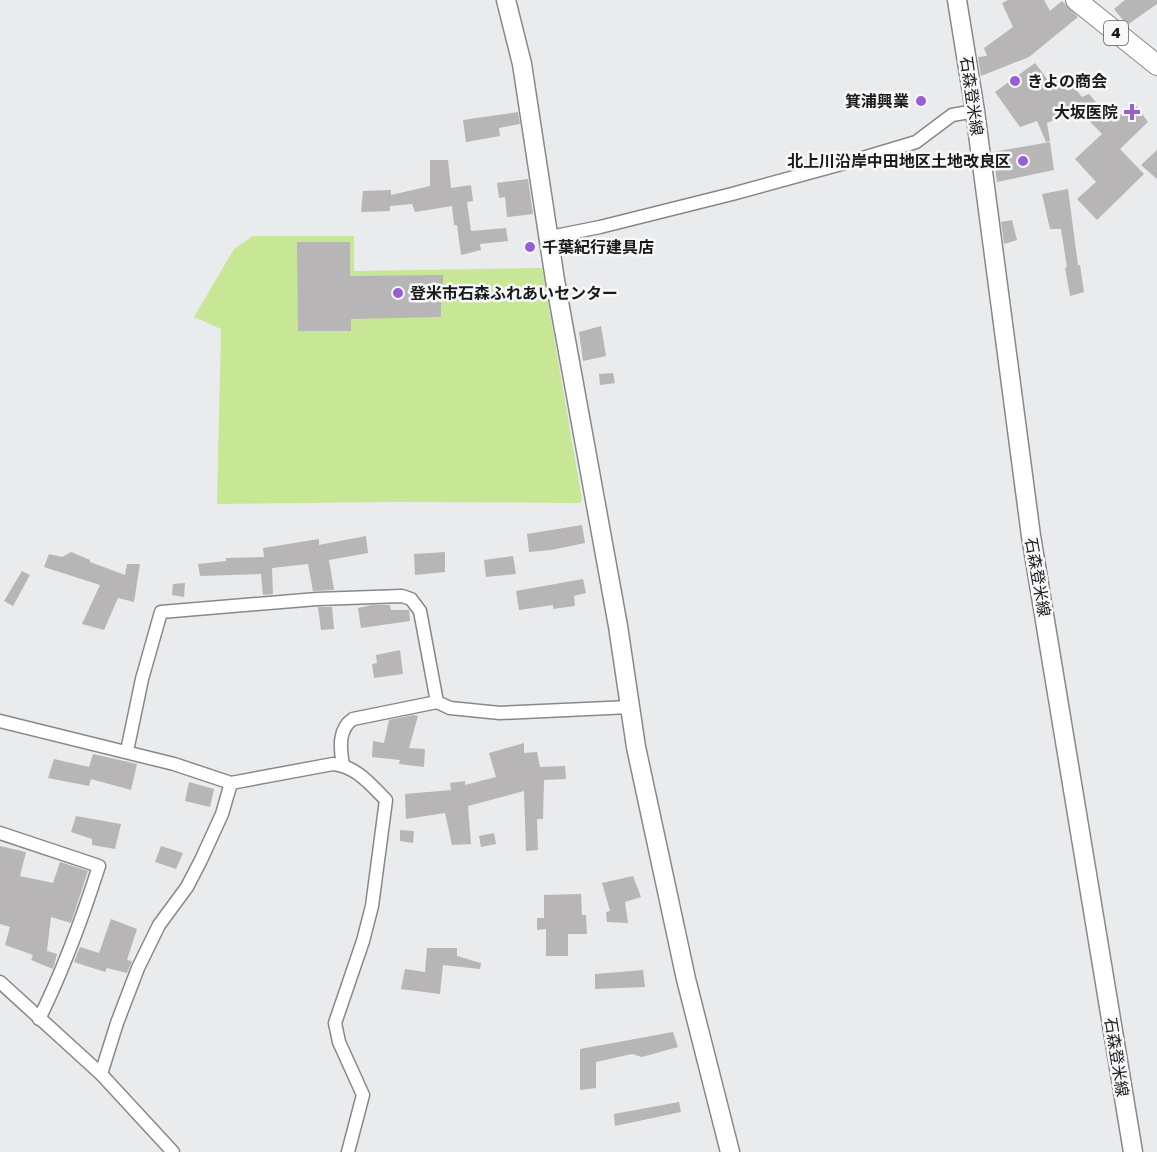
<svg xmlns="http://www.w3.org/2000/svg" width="1157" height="1152" font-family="'Golos Text','Noto Sans JP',sans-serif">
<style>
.green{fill:#c7e797}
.building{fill:#b7b5b6}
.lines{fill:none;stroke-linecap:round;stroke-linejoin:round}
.street-casing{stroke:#87888a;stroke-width:15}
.secondary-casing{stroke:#87888a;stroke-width:21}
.primary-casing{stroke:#87888a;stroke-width:22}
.street{stroke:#fff;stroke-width:12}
.secondary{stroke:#fff;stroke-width:18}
.primary{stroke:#fff;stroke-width:20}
.poi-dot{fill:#995dd4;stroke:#f6f8fa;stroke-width:2}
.labels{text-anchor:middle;stroke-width:5;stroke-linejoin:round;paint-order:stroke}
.shield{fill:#f6f8fa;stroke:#5c5d5e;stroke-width:1.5}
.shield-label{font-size:15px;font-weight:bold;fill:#1a1a1b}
.poi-label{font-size:16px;font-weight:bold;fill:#1a1a1b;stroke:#f6f8fa;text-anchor:start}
.street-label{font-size:16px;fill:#1a1a1b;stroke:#f6f8fa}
</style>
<rect width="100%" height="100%" fill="#e9ebed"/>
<!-- green -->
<path class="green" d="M253,236H354V271L542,268L582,499L580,503L395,502L217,504L221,329L194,317L234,249Z"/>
<!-- building -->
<g class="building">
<path d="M1008,0H1044L1050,11L1062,1L1078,17L1029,57L981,76L978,57L987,56L984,48L1013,27L1002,3Z"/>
<path d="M1125,0H1157V4L1127,25L1114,9Z"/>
<path d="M1035,63L1050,83L1065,76L1082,97L1089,94L1113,122L1134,103L1148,122L1120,149L1144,174L1097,220L1077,199L1096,182L1075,159L1102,134L1078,109L1047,123L1050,141L1046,142L1037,121L1020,127L995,92Z"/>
<path d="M518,112L520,124L499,128L500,136L466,142L463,120Z"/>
<path d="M1050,142L1054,170L997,182L993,152Z"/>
<path d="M1157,150V179L1141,165Z"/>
<path d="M430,160H448L451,188L471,185L473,201L467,202L471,231L506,228L508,241L480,244L481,250L461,255L457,225H454L452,206L415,212L412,204L390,206V211L361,212L363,191L391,190V195L430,186Z"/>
<path d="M528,179L533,214L507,217L505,197L499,198L497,183Z"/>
<path d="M1068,189L1078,265H1080L1084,292L1070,296L1065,268L1067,267L1061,229H1050L1042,194Z"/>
<path d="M1012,220L1017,240L1004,244L1001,222Z"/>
<path d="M297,242H350V276L443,275V288L456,287V300L441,301V317L351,319V331H298Z"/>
<path d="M601,326L606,356L583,361L579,332Z"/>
<path d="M613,373L615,383L600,385L599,374Z"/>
<path d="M582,525L585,543L551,550L529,552L527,534Z"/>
<path d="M366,536L368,553L329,560L334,590L313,591L308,564L272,568L273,594L263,595L261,574L200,576L198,564L226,561V558L264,557L263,548L319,539V545Z"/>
<path d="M71,552L90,560V562L125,575L127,564H140L134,602L118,598L104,630L82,624L100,585L44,567L49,554L62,557Z"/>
<path d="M445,552V572L415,575L414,554Z"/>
<path d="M513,556L516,574L486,577L484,560Z"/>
<path d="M22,571L30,575L13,606L4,601Z"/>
<path d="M583,579L586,593L574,596L575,606L553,609V605L519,610L516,591Z"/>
<path d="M185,583L184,597L172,595L173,584Z"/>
<path d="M372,605H390L391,610H409L410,621L361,628L358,608Z"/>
<path d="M318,607H332L334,629L321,630Z"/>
<path d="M400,650L403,674L374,678L372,664L377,663L376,655Z"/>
<path d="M413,715L418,716L409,748L425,749L424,767L399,764L400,760L372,757L373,741L384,743L389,720Z"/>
<path d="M524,743V753L537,752L540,767L565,766L566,779L544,780L543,819H537L538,850L526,851L524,791L468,806L471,844L452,845L445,813L406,819L405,794L451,790L450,783L465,781V785L496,777L489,753Z"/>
<path d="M93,754L137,764L131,790L91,779L89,786L48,778L54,759L89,767Z"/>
<path d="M189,782L214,789L210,807L185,801Z"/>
<path d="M76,816L121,824L115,849L92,845V839L71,832Z"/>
<path d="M400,830L414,831L413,843L400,841Z"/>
<path d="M494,833L496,844L481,847L479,836Z"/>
<path d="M0,846L26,852L20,876L53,883L60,862L88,871L71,923L51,917L47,951L57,954L53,969L31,960L33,955L5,945L10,927L0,924Z"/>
<path d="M161,846L183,853L176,869L155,862Z"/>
<path d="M633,876L641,897L625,902L628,923L607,922L606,912L610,911L602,883Z"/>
<path d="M581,894L582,915H586L587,934H568V956H546V929L537,930V918H544V895Z"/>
<path d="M111,919L137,929L127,960L132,961L127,973L107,968L105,972L74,962L80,947L99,953Z"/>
<path d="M427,948H457V956L481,963L480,969L443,965L440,994L401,989L405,969L425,972Z"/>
<path d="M643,970L645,987L595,989V974Z"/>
<path d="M673,1032L678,1047L642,1057L632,1054L596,1062V1088L580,1090V1049Z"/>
<path d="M679,1102L681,1112L615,1126L614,1114Z"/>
</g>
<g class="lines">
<defs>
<g id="street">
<path d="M550,237L600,227L732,194L856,160L916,142L952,115L975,111"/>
<path d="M0,721L174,764L231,783L333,764C356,766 371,785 386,800L372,906L363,941L335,1023L339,1042L363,1095L348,1152"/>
<path d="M127,751L142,679L161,612L317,599L402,596L411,599L420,611L437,702"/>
<path d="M343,765C340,748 338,729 353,719L437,702L450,708L500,713L630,707"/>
<path d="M0,833L99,866C82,919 64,969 39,1019"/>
<path d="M0,982L101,1074L173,1152"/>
<path d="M101,1074L117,1023L138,968L159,925L187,887L201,860L222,814L231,783"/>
</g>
<g id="secondary">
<path d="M506,0L522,64L555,280L618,626L636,747L686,979L730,1152"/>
<path d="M957,0L975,111L1031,536L1133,1152"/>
</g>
<path id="primary" d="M1076,0L1157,65"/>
</defs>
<!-- street casing -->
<use href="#street" class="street-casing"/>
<!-- secondary casing -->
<use href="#secondary" class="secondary-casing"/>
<!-- primary casing -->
<use href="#primary" class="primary-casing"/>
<!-- street -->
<use href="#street" class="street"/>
<!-- secondary -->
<use href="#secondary" class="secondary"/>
<!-- primary -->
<use href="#primary" class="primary"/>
</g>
<!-- markers -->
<g class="poi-dot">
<circle cx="1015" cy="81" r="6"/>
<circle cx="921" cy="101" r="6"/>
<path d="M1129 103h6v6h6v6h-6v6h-6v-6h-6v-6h6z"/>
<circle cx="1023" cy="161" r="6"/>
<circle cx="530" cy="247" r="6"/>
<circle cx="398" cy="293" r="6"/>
</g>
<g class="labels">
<!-- shield labels -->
<rect class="shield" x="1104" y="21" width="24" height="24" rx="4.5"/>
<g class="shield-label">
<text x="1116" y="38">4</text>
</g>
<!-- poi labels -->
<g class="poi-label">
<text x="1027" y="87">きよの商会</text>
<text x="909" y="107" text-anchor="end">箕浦興業</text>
<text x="1118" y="118" text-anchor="end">大坂医院</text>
<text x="1011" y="167" text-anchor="end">北上川沿岸中田地区土地改良区</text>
<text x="542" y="253">千葉紀行建具店</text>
<text x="410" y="299">登米市石森ふれあいセンター</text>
</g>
<!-- street labels -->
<g class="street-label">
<text transform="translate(972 96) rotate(82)" y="6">石森登米線</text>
<text transform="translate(1038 577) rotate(80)" y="6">石森登米線</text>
<text transform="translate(1117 1057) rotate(81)" y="6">石森登米線</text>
</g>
</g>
</svg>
